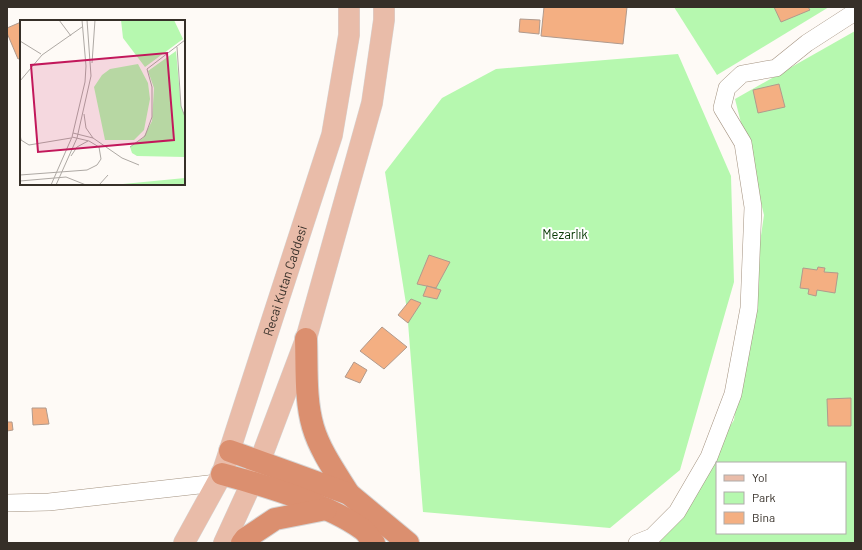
<svg xmlns="http://www.w3.org/2000/svg" width="862" height="550" font-family="Barlow,sans-serif">
<style>
.green{fill:#b6f8af;fill-rule:evenodd}
.building{fill:#f4af82;stroke:#b09a8d}
.lines{fill:none;stroke-linecap:round;stroke-linejoin:round}
.minor-casing{stroke:#a49381;stroke-width:18}
.major-casing{stroke:#d7d5d4;stroke-width:22}
.highway-casing{stroke:#d7d5d4;stroke-width:24}
.minor{stroke:#fff;stroke-width:17}
.major{stroke:#e9bca9;stroke-width:21}
.highway{stroke:#db8f6f;stroke-width:22}
.labels{text-anchor:middle;stroke-width:4;stroke-linejoin:round;paint-order:stroke}
.park-label{font-size:13px;fill:#073804;stroke:#fff}
.street-label{font-size:13px;fill:#362f28;stroke:#fff}
.inset-road{fill:none;stroke:#aea9a4;stroke-width:1}
.view{fill:#c2185b;fill-opacity:0.15;stroke:#c2185b;stroke-width:2}
.inset-edge{fill:none;stroke:#362f28;stroke-width:2}
</style>
<rect width="100%" height="100%" fill="#fefaf6"/>
<!-- green -->
<g class="green">
<path d="M674,7H829L717,75Z"/>
<path d="M855,31V543H629L666,524L734,420L764,215L735,99ZM717,463H845V533H717Z"/>
<path d="M678,54L731,176L734,282L680,470L610,528L423,512L407,310L385,172L442,98L496,69Z"/>
</g>
<!-- building -->
<g class="building">
<path d="M544,7H627L623,44L541,36Z"/>
<path d="M774,7H808L810,10L781,22Z"/>
<path d="M520,19L540,20L539,34L519,32Z"/>
<path d="M21,22V58L18,59L7,33V28Z"/>
<path d="M779,84L785,107L758,113L753,90Z"/>
<path d="M429,255L450,262L436,288L417,284Z"/>
<path d="M818,267L825,268L824,272L838,273L835,293L817,290L816,296L808,294L809,289L800,288L803,268L817,270Z"/>
<path d="M427,286L441,290L437,299L423,296Z"/>
<path d="M411,299L421,303L408,323L398,315Z"/>
<path d="M382,327L407,347L384,369L360,351Z"/>
<path d="M354,362L367,370L360,383L345,377Z"/>
<path d="M851,398V426H828L827,399Z"/>
<path d="M32,408H46L49,424L33,425Z"/>
<path d="M7,422H12L13,430L7,431Z"/>
</g>
<g class="lines">
<defs>
<g id="minor">
<path d="M7,503L49,502L217,483"/>
<path d="M637,543L652,537L677,512L709,457L733,394L749,308L753,207L743,143L722,108L727,88L742,74L776,68L807,43L855,12"/>
</g>
<g id="major">
<path id="s1" d="M184,543L222,474L332,135L349,35V7"/>
<path d="M224,543L252,482L306,339L372,103L384,20V7"/>
</g>
<g id="highway">
<path d="M306,339C307,367 305,400 313,427C320,451 336,473 349,494"/>
<path d="M230,451L349,494L408,543"/>
<path d="M222,474C263,485 328,504 362,529C367,532 370,539 374,543"/>
<path d="M242,543L245,539L275,519L326,509"/>
</g>
</defs>
<!-- minor casing -->
<use href="#minor" class="minor-casing"/>
<!-- major casing -->
<use href="#major" class="major-casing"/>
<!-- highway casing -->
<use href="#highway" class="highway-casing"/>
<!-- minor -->
<use href="#minor" class="minor"/>
<!-- major -->
<use href="#major" class="major"/>
<!-- highway -->
<use href="#highway" class="highway"/>
</g>
<g class="labels">
<!-- park labels -->
<g class="park-label">
<text x="565" y="239">Mezarlık</text>
</g>
<!-- street labels -->
<g class="street-label">
<text dy="5" stroke="none"><textPath href="#s1" startOffset="282">Recai Kutan Caddesi</textPath></text>
</g>
</g>
<!-- overview -->
<g transform="translate(20 20)">
<rect width="165" height="165" fill="#fefaf6"/>
<path d="M101,0H154L163,19L125,47L103,18ZM156,31L161,86L165,97V137L117,136L112,133L110,127L123,118L132,101L134,68L128,51ZM118,44L128,63L130,79L124,110L114,120H85L74,67L82,55L90,49ZM165,158V165H103V164Z" fill="#b6f8af"/>
<path class="inset-road" d="M39,0L51,16M0,21L21,34M157,27L161,86L165,97M72,43L75,0M0,61L22,35L62,7M64,94L66,108L73,118M53,113L73,118L102,138L119,145M0,114L1,120L9,125L51,118M110,127L125,116L132,97V67L127,49L165,20M51,136L57,127L68,121M0,155L67,150L77,145L81,139L79,127L69,121L52,117M0,161L46,157L66,165M31,165L52,117L65,62L66,46L62,0M36,165L57,118L71,56L67,0M79,165L88,155"/>
<path class="view" d="M147,33L154,120L18,132L11,45Z"/>
<rect width="165" height="165" class="inset-edge"/>
</g>
<!-- border -->
<rect width="862" height="550" fill="none" stroke="#362f28" stroke-width="16"/>
<!-- legend -->
<rect x="716" y="462" width="130" height="72" fill="#ffffff" stroke="#afaca9"/>
<rect x="724" y="475" width="20" height="6" fill="#e9bca9" stroke="#afaca9"/>
<text x="752" y="482" font-size="12" fill="#362f28">Yol</text>
<rect x="724" y="492" width="20" height="12" fill="#b6f8af" stroke="#afaca9"/>
<text x="752" y="502" font-size="12" fill="#362f28">Park</text>
<rect x="724" y="512" width="20" height="12" fill="#f4af82" stroke="#afaca9"/>
<text x="752" y="522" font-size="12" fill="#362f28">Bina</text>
</svg>
